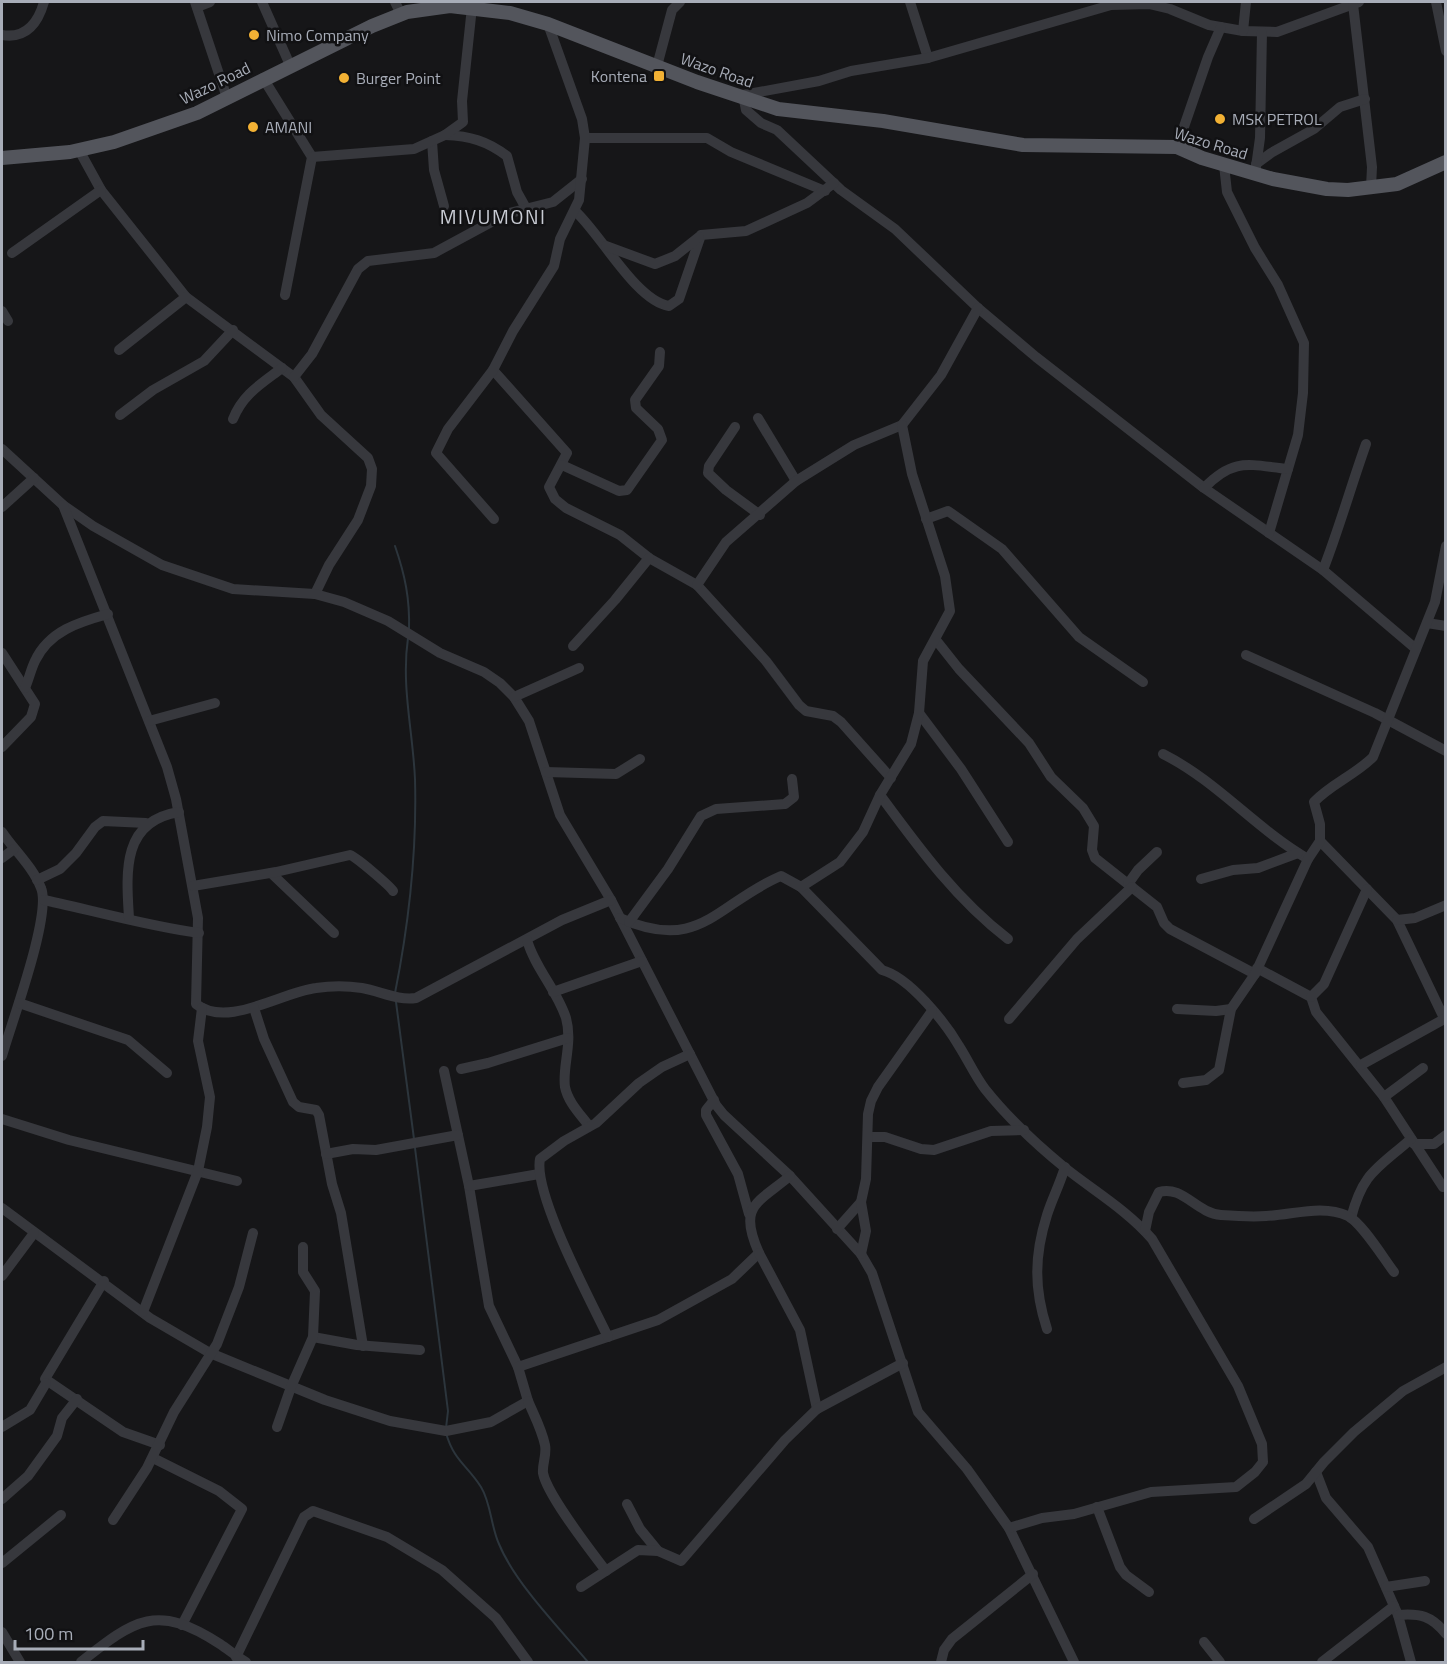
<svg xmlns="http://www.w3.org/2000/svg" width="1447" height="1664" font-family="'Titillium Web',sans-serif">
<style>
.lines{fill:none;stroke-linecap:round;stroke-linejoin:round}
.stream{stroke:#2c353c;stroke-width:2}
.minor{stroke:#37383d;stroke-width:10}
.major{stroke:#53555c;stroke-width:14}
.poi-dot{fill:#f2b134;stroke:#111113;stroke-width:2}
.labels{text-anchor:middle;stroke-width:5;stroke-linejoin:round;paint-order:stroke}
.poi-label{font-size:16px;fill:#a8adb8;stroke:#111113;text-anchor:start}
.street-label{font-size:16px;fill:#a8adb8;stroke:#111113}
.quarter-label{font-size:20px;letter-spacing:1.5px;fill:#c9ccd4;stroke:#111113}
</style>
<rect width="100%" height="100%" fill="#161618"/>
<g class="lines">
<!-- stream -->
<g class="stream">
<path d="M395,546C405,575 410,599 409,630"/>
<path d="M395,993C409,923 417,852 415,779C413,732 401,686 408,638"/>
<path d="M396,1002L414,1139"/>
<path d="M415,1148L448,1411L446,1428"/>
<path d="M446,1433C454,1461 467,1465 481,1487C491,1503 491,1527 499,1544C515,1583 560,1629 588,1662"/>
</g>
<!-- minor -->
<g class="minor">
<path d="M195,2L227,98"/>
<path d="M262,2L290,65"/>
<path d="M395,2L401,14"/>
<path d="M910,2L928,58"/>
<path d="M1359,2L1277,32L1243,31L1209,25L1170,9L1149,4L1111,5L928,58L851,71L819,81L743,95L746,110L761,123L777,130L841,190L895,229L978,308L1036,357L1204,488L1323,570L1416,649"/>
<path d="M1436,2L1446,51"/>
<path d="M1353,4L1372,167L1371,187"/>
<path d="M197,7L210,2"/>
<path d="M1243,31L1246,2"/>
<path d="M2,35C26,39 38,23 44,2"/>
<path d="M657,66L672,10L680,2"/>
<path d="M263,78L312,157L285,295"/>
<path d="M445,135C470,136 487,141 507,156L517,192L527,210"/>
<path d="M585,138H707L731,152L825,191"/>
<path d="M432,141L434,170L444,206"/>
<path d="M1177,147L1208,57L1221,27"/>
<path d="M79,150L101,190L186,297L294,377L321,415L368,458L372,469L371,486L358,520L329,565L315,594"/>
<path d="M312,157L414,149L445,135L463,122L462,101L472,7"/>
<path d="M1256,164L1271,153L1314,129L1340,107L1365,99"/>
<path d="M1224,165L1227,192L1255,248L1278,285L1304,343L1303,393L1298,435L1269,533"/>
<path d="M1255,174L1260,138L1262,32"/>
<path d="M575,211C600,233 636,301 669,306L679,299L701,235L746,231L807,203L834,183"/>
<path d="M606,246L655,264L675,256L699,237"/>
<path d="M12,253L101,190"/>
<path d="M2,311L8,321"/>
<path d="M119,350L186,297"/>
<path d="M493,370L567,453L549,487L555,499L566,508L620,535L649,558L697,585L766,661L799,705L806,711L833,716L841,722L891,778"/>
<path d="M294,377L312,354L358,269L368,261L434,253L506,214L553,202L582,179"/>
<path d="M120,415L153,390L204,361L233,330"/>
<path d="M758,418L796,481"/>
<path d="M233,419C243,394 261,384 282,368"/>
<path d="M735,427L709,466L708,473L726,490L760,515"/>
<path d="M2,449L63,505L93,526L162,565L233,589L315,594L344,602L388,621L440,653L484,672L500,683L514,697L529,721L560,815L611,900L716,1105L724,1115L790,1176L861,1254L872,1273L918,1412L967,1469L1009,1528L1074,1662"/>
<path d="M562,465L619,491L627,490L662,440L658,429L636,408L635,400L659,366L660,352"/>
<path d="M1204,488C1234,457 1249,465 1288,469"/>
<path d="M63,505L167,767L176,799L198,918L196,1004C227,1029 282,992 316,988C330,986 348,986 362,988C380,991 398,1001 416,998L562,920L611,900"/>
<path d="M2,507L34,478"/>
<path d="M494,519L436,453L448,429L493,370L513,331L554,266L560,239L579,200L585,138L582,119L548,24"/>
<path d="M926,519L948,511L1002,549L1079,637L1143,682"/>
<path d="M1323,570C1339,529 1351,486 1366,444"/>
<path d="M697,585L726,542L796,481L854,445L902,425L941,375L978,308"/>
<path d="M1427,623L1446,626"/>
<path d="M936,640L959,669L1029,743L1051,777L1083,808L1094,826L1092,850L1095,858L1157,907L1164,923L1170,929L1255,974"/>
<path d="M573,646L615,600L649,558"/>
<path d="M2,653L35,704L31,717L2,747"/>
<path d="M1246,655L1375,713L1446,751"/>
<path d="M25,688C29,679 31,669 35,661C49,631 79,622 108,614"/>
<path d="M514,697L579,668"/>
<path d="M919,713L961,769L1008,842"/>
<path d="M149,721L215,703"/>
<path d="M1163,754C1217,781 1256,829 1308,859"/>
<path d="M546,772L616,774L640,759"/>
<path d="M880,795C919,848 956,899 1008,939"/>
<path d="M2,832C14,850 33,867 41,888C52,914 11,1024 2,1056"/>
<path d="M1320,841L1397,920L1444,1018"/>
<path d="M2,858L14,849"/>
<path d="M271,873L334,933"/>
<path d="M1201,879L1233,870L1258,868L1298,853"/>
<path d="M37,880L60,869L76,853L95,827L103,821L146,823"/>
<path d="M1128,884L1138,870L1157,852"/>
<path d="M193,886L276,872L350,855C354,855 391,887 393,891"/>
<path d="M801,887L882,970C909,977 945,1022 959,1046C968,1060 975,1076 985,1089C1008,1118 1036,1144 1064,1167C1094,1191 1127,1210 1152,1239L1238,1386L1262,1444L1263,1462L1255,1472L1236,1487L1151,1492L1074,1514L1042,1518L1009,1528"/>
<path d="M44,900C96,911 147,926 199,933"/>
<path d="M129,918C126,871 122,821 179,812"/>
<path d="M620,918C700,954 717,903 781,876L801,887L840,862L863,832L880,795L911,744L919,713L923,661L950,611L945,576L912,474L902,425"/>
<path d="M1397,920L1415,918L1446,905"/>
<path d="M629,922L668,869L701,816L716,809L785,804L794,797L792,779"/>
<path d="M527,940C535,968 557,990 566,1018C573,1043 562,1067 565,1087C568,1102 580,1114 589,1126"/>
<path d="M1257,968L1311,997L1316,1012L1384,1097L1443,1187"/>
<path d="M553,992L642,961"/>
<path d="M1311,997L1324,984L1367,889"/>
<path d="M19,1003L128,1040L167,1073"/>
<path d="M254,1008L264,1039L293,1102L299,1107L316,1110L319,1115L332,1184L341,1213L363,1346"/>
<path d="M1177,1009L1216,1011L1231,1009"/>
<path d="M1009,1019L1077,939L1132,887"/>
<path d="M1361,1065L1446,1018"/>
<path d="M461,1069L488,1063L568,1038"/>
<path d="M444,1071L469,1186L489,1306L518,1367"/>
<path d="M1183,1083L1206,1080L1219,1070L1231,1009L1255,974L1308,859L1320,841V824L1314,802C1331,784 1355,775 1373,757L1435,602L1446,546"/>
<path d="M1384,1097L1423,1068"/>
<path d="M714,1100L706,1110V1115L738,1174L749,1214"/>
<path d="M2,1119L69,1140L237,1181"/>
<path d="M869,1137H885L921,1149L934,1150L991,1131L1024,1130"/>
<path d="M1414,1144H1434L1446,1135"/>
<path d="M326,1154L353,1149L376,1150L458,1135"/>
<path d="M469,1186L539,1174"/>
<path d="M2,1208L150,1318L210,1353L325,1400L390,1421L446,1431L491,1422L528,1401L518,1367L658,1320L732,1279L759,1253C738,1206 756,1204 790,1176"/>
<path d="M1351,1218C1363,1172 1377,1169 1411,1139"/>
<path d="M837,1229L861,1202"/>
<path d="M1145,1231L1149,1212L1159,1192C1183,1185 1196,1213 1221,1215C1235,1216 1252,1217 1266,1216C1293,1215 1322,1204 1348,1216C1362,1223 1384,1259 1394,1272"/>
<path d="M759,1253L800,1330L817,1409"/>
<path d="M861,1254L866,1231L861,1202L866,1179L868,1114L871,1101L878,1087L932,1011"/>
<path d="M2,1276L34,1233"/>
<path d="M104,1281L45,1379L123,1432L160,1445"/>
<path d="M143,1312L198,1171L207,1127L210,1097L198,1041L202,1008"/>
<path d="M1047,1329C1034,1289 1034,1256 1047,1215C1052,1199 1060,1184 1065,1167"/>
<path d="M313,1337L357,1345L420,1350"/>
<path d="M608,1337C591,1301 533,1194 540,1159L564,1141L596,1123L639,1083L662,1067L690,1054"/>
<path d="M528,1401C534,1415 542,1430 545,1445C547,1455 542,1464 543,1473C547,1495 591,1551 606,1571"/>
<path d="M2,1427L30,1410L46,1383"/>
<path d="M277,1427L291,1387L313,1337L315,1291L303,1272V1247"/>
<path d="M153,1458L219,1491L242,1509L182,1625"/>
<path d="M1316,1472L1326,1498L1368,1547L1398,1615L1411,1662"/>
<path d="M2,1499L28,1476L57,1436L62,1418L77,1399"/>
<path d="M627,1504L640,1529L658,1551"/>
<path d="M1097,1507L1120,1567L1126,1575L1149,1592"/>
<path d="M1254,1519L1306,1484L1324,1462L1354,1432L1403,1391L1446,1367"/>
<path d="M113,1520L147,1468L174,1412L217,1344L239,1287L253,1233"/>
<path d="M2,1563L61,1515"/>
<path d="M581,1587L638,1550L658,1551L681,1561L785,1440L817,1409L903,1363"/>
<path d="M1386,1587L1425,1581"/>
<path d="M1398,1615C1420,1613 1432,1616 1446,1634"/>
<path d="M2,1632L20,1662"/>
<path d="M1204,1642L1220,1662"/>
<path d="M236,1657L304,1517L313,1511L387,1537L442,1570L496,1618L528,1662"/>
<path d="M81,1662C135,1619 157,1603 220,1644C229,1650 237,1657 246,1662"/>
<path d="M941,1662L944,1650L952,1639L1033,1574"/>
<path d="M1322,1662L1394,1606"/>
</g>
<!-- major -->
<path class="major" d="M2,158L70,152L114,142L197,113L372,26L407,12L450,6L510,13L548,24L697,82L778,109L883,121L1023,145L1177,147L1202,158L1273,179L1327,189L1348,190L1397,184L1446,162"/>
</g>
<!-- markers -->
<g class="poi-dot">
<circle cx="254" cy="35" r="6"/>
<rect x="653" y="70" width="12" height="12" rx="3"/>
<circle cx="344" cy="78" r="6"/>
<circle cx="1220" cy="119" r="6"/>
<circle cx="253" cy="127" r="6"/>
</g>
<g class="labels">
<!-- poi labels -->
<g class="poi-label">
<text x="266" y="41">Nimo Company</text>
<text x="647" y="82" text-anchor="end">Kontena</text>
<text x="356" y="84">Burger Point</text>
<text x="1232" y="125">MSK PETROL</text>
<text x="265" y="133">AMANI</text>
</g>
<!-- street labels -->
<g class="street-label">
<text transform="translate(717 70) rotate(19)" y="6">Wazo Road</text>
<text transform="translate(215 83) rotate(-26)" y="6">Wazo Road</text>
<text transform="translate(1211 143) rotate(17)" y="6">Wazo Road</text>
</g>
<!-- quarter labels -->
<g class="quarter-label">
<text x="493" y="224">MIVUMONI</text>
</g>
</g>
<!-- border -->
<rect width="1447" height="1664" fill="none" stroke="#a8adb8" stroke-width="6"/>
<!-- scale -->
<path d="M15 1640v9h128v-9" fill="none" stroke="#a8adb8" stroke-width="3"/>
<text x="24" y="1640" font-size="18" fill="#a8adb8" stroke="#111113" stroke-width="4.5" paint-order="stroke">100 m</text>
</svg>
